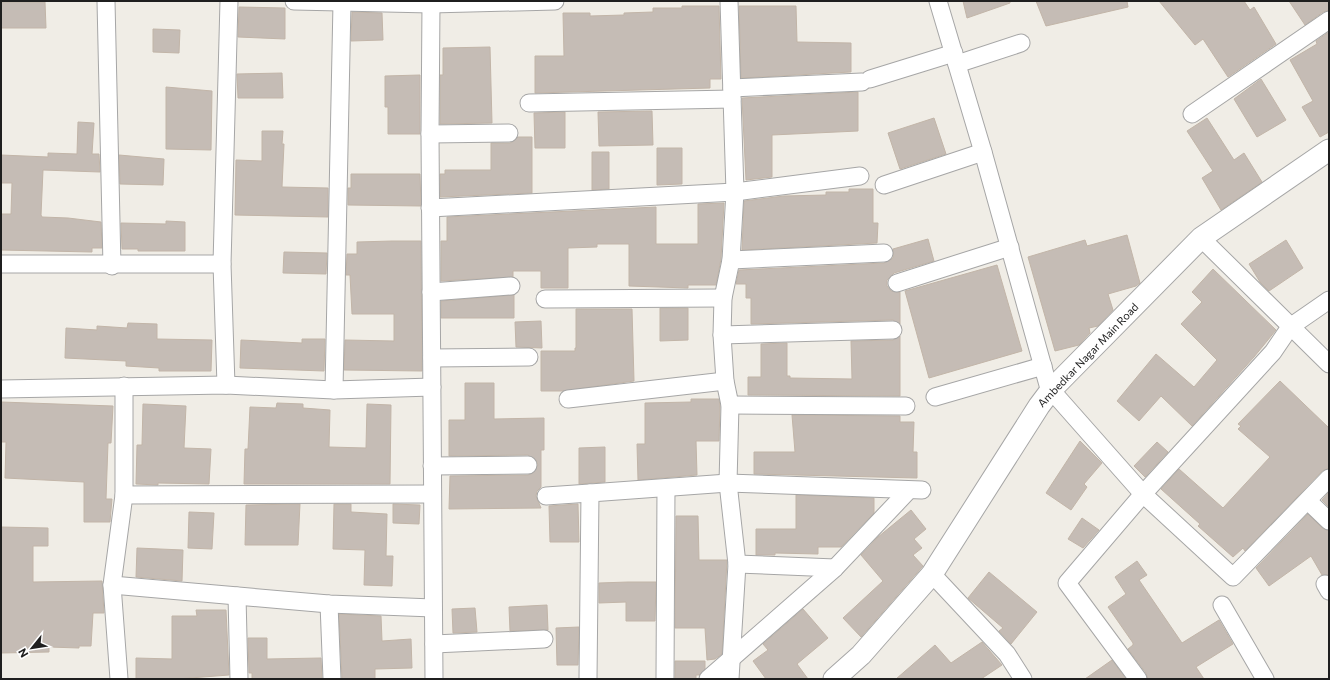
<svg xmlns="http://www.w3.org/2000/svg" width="1330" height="680" font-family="Commissioner,sans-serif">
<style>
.building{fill:#c5bcb5;stroke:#c2b5a8}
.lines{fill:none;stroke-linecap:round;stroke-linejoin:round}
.minor-casing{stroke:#a6a6a6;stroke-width:19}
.tertiary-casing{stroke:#a6a6a6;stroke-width:23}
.minor{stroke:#fff;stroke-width:17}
.tertiary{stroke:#fff;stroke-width:21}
.labels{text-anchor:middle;stroke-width:3;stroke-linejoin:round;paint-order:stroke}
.street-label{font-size:11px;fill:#1f1f1f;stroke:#fff}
</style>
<rect width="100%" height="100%" fill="#f0ede6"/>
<!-- building -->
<g class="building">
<path d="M963,1H1010V3L967,18Z"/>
<path d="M1036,1H1127L1128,7L1046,26Z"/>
<path d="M1159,1H1244L1250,10L1254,7L1276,44L1228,77L1203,39L1195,45Z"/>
<path d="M1289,1H1329V10L1323,12L1305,25Z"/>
<path d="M1,2H45L46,28H1Z"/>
<path d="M682,6H719L721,79H710V88L535,93V56H564L563,13H590V16L624,15V13L653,12V8H682Z"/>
<path d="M739,6H796L797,42L851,43V72L741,78Z"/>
<path d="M239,7L285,8V39L238,37Z"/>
<path d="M352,12L382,13L383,40L351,41Z"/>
<path d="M153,29L180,30L179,53L153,52Z"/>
<path d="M1329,32V132L1320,137L1302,107L1313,101L1290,60L1317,44L1316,41Z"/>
<path d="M490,47L492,123L440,124V75H443V48Z"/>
<path d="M282,73L283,98H238L237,74Z"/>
<path d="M420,75V134H388V107H385V76Z"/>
<path d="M1261,79L1286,120L1257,137L1234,99Z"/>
<path d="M166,87L212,91L211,150L166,149Z"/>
<path d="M858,92V131L772,135V177L746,180L742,98Z"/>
<path d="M652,111L653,145L599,146L598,112Z"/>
<path d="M565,112V148H535L534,113Z"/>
<path d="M934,118L946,154L900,169L888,133Z"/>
<path d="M1207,118L1234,160L1244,153L1262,182L1221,210L1202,178L1213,171L1187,131Z"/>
<path d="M78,122L94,123L92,154H99L100,172L43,170L41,215L42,217L68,218L101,222L102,248H92V252L1,250V214H11L12,183H1V155L48,157V153L77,154Z"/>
<path d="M262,131H283L282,144H284L282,187L328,188V217L235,215L236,160L262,161Z"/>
<path d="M518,137H532V193L440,197V174H445V170H491V143H510L514,141Z"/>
<path d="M657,148H682V184L657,185Z"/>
<path d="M592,152H609V189L592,190Z"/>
<path d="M119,155L164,159L163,185L120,184Z"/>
<path d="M351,174H420L421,206L348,205V188H351Z"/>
<path d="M849,189H873V223H878L877,243L742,250L744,201L784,196L826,195V192H849Z"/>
<path d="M724,203L721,259L716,285H688V288L629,286V244H597V247L568,248V288H541V271H513V277L441,281V241H447V217L656,207V244H698V204Z"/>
<path d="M166,221L185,222V251H138V249H122L121,223L166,224Z"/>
<path d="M1127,235L1140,283L1136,286L1108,294L1113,310L1098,326L1089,328L1090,333L1079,345L1055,351L1028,257L1085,240L1087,246Z"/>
<path d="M928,239L934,261L894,273L887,280V286L891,291L900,292V324L893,320L751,324V298H746V284H736L739,270L884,263L893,258V249Z"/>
<path d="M1286,240L1303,268L1269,291L1260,282L1249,264Z"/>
<path d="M392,241H421L422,371L344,370L345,340L394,341V314H352L350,275H346L347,254H357V242Z"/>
<path d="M284,252L327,253L326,274L283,273Z"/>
<path d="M997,265L1022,351L929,378L905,291Z"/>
<path d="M1213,269L1276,330L1254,357L1192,426L1161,396L1139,421L1117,401L1156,354L1194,387L1217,360L1181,324L1202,302L1192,292Z"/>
<path d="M514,295V318H441V301Z"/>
<path d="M660,308H688V340L660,341Z"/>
<path d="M576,309H632L634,381L563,391H541V351H575V348H576Z"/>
<path d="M541,321L542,348L516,347L515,322Z"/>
<path d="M128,323L157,324V339L212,340L211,371H159V368L126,366V361L65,358L66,328L97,330V326L127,328Z"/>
<path d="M900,336V396L748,395V377H761V344L787,343V376H790V378L852,379L851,341L893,340Z"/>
<path d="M302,339H325L324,371L240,368L241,340L302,343Z"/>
<path d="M1280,381L1329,428V468L1322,471L1245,551L1243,548L1233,557L1198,526L1200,524L1161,489L1179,469L1223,508L1270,457L1238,429L1241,426L1238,424Z"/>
<path d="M465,383H494V419L544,418V450H541V487L537,491L536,496L541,508L449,509L450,476L528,475L533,473L538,465L536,460L528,455L449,456V420H465Z"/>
<path d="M691,399H719L720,406L719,441H696L697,475L638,480L637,444H645V403L691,402Z"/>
<path d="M1,402L113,406L111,443H108L106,499H112L110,522H84V482L5,478L6,442H1Z"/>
<path d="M277,403L303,404V408L330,410L329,447L366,448L367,404L391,405L390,484H244L245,449H248L250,407L276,408Z"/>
<path d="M143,404L186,406L184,448L211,449L209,484L158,483V485L136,484L137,445H142Z"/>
<path d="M792,415L900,416V422H914L913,452H917V478L754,474V452H795Z"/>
<path d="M1080,441L1102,463L1084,484L1087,487L1071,510L1046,493Z"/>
<path d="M1157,442L1168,452L1145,477L1134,466Z"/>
<path d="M605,447V482L579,484V448Z"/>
<path d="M1329,492V507L1322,500Z"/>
<path d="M796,495L874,498V513L841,547H818V554L775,553V555H756V529H796Z"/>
<path d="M300,504L298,545H245L246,505Z"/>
<path d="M334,504H351V512L387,514L386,556H393L392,586L364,585L365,550L333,549Z"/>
<path d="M393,504L420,505L419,524L393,523Z"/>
<path d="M578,504L579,542H550L549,506Z"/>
<path d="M911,510L926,529L914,539L922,548L913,555L923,566L861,637L843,618L883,581L861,555L878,537Z"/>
<path d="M189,512L214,513L212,549L188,548Z"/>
<path d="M1308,514L1322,528L1329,531V575H1322L1311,556L1269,586L1256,568Z"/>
<path d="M676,516H698L699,560H727L722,654L715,659L707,660L705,628H675Z"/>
<path d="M1082,518L1099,530L1083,548L1068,539Z"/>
<path d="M1,527L48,528V546H33V582L102,581L104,613H93L91,646H79V648L49,647V652L1,653Z"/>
<path d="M137,548L183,550L182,581L136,577Z"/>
<path d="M1137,561L1147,575L1139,580L1182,643L1219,620L1233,644L1196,667L1204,679H1148L1146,673L1128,649L1133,645V643L1108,607L1126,594L1115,577Z"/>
<path d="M989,572L1037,612L1011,644L999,631L1003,628L968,598Z"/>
<path d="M628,582H656L655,621H626V602L599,603V583Z"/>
<path d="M547,605L548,630L510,631L509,607Z"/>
<path d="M475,608L477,632L453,633L452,609Z"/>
<path d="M803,609L828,638L797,664L808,679H766L753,661L768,650L763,644Z"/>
<path d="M196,610H226L229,675L177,679H136V658L172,659V616H197Z"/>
<path d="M339,614L381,616L382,641L411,639L412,668L375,669V679H342Z"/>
<path d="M579,627L578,665H557L556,628Z"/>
<path d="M248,638H267V659L321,658L322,679H252V673H249Z"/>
<path d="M982,642L1002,665L981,679H896L935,645L951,663Z"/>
<path d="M1112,660L1126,679H1085Z"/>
<path d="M675,661H705V669L699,675H696V679H675Z"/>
</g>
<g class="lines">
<defs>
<g id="minor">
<path d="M106,1L112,266"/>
<path d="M294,1L431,4L555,1"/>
<path d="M729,1L735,192L731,260L723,298L722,335L725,381L730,405L728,483L737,564L730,679"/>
<path d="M938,1L983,152L1048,385L1051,390L1143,494L1233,577L1329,478"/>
<path d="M431,4L430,134L434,679"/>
<path d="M957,64L1021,43"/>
<path d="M870,79L954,53"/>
<path d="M732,88L862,82"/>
<path d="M529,103L732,99"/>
<path d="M1192,114L1329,20"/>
<path d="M430,134L509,133"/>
<path d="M884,185L983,152"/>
<path d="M430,208L735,192L860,176"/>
<path d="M1201,238L1329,364"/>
<path d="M731,260L884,253"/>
<path d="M1,264H222"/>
<path d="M897,283L1010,247"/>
<path d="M431,292L511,286"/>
<path d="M545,299L723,298"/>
<path d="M722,335L893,330"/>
<path d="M432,358L529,357"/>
<path d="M226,385L222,264L229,1"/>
<path d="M1,389L226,385L334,390L432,387"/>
<path d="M334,390L342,3"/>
<path d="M935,397L1043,366"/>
<path d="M568,399L725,381"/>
<path d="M730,405L906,406"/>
<path d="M432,466L528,465"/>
<path d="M124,495L432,494"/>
<path d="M546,496L590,493"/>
<path d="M1308,501L1329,521"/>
<path d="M737,564L835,568"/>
<path d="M932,574L1007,654L1023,679"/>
<path d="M1325,584L1329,591"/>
<path d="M112,585L329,604L433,608"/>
<path d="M237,596L239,679"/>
<path d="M329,604L332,679"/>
<path d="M1222,605L1265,679"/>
<path d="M434,644L544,639"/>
<path d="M119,679L112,585L124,495V386"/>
<path d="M588,679L590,493L728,483L922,490"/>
<path d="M665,679L666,488"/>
<path d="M708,679L835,568L908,491"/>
<path d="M1138,679L1067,583L1143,494L1273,352L1290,327L1329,300"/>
</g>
<path id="tertiary" d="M834,679L861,655L932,574L1039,406L1051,390L1201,238L1329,150"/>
</defs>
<!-- minor casing -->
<use href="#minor" class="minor-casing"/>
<!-- tertiary casing -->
<use href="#tertiary" class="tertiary-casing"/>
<!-- minor -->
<use href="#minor" class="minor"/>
<!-- tertiary -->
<use href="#tertiary" class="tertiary"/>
</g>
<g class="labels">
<!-- street labels -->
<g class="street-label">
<text transform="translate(1088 355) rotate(-46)" y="4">Ambedkar Nagar Main Road</text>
</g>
</g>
<!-- border -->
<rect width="1330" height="680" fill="none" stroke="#1f1f1f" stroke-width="4"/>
<!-- north arrow -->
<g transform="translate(32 648) rotate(240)" stroke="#ffffff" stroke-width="3" paint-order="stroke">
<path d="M0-3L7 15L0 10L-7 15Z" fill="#1f1f1f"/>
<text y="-6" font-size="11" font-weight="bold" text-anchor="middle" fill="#1f1f1f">N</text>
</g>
</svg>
